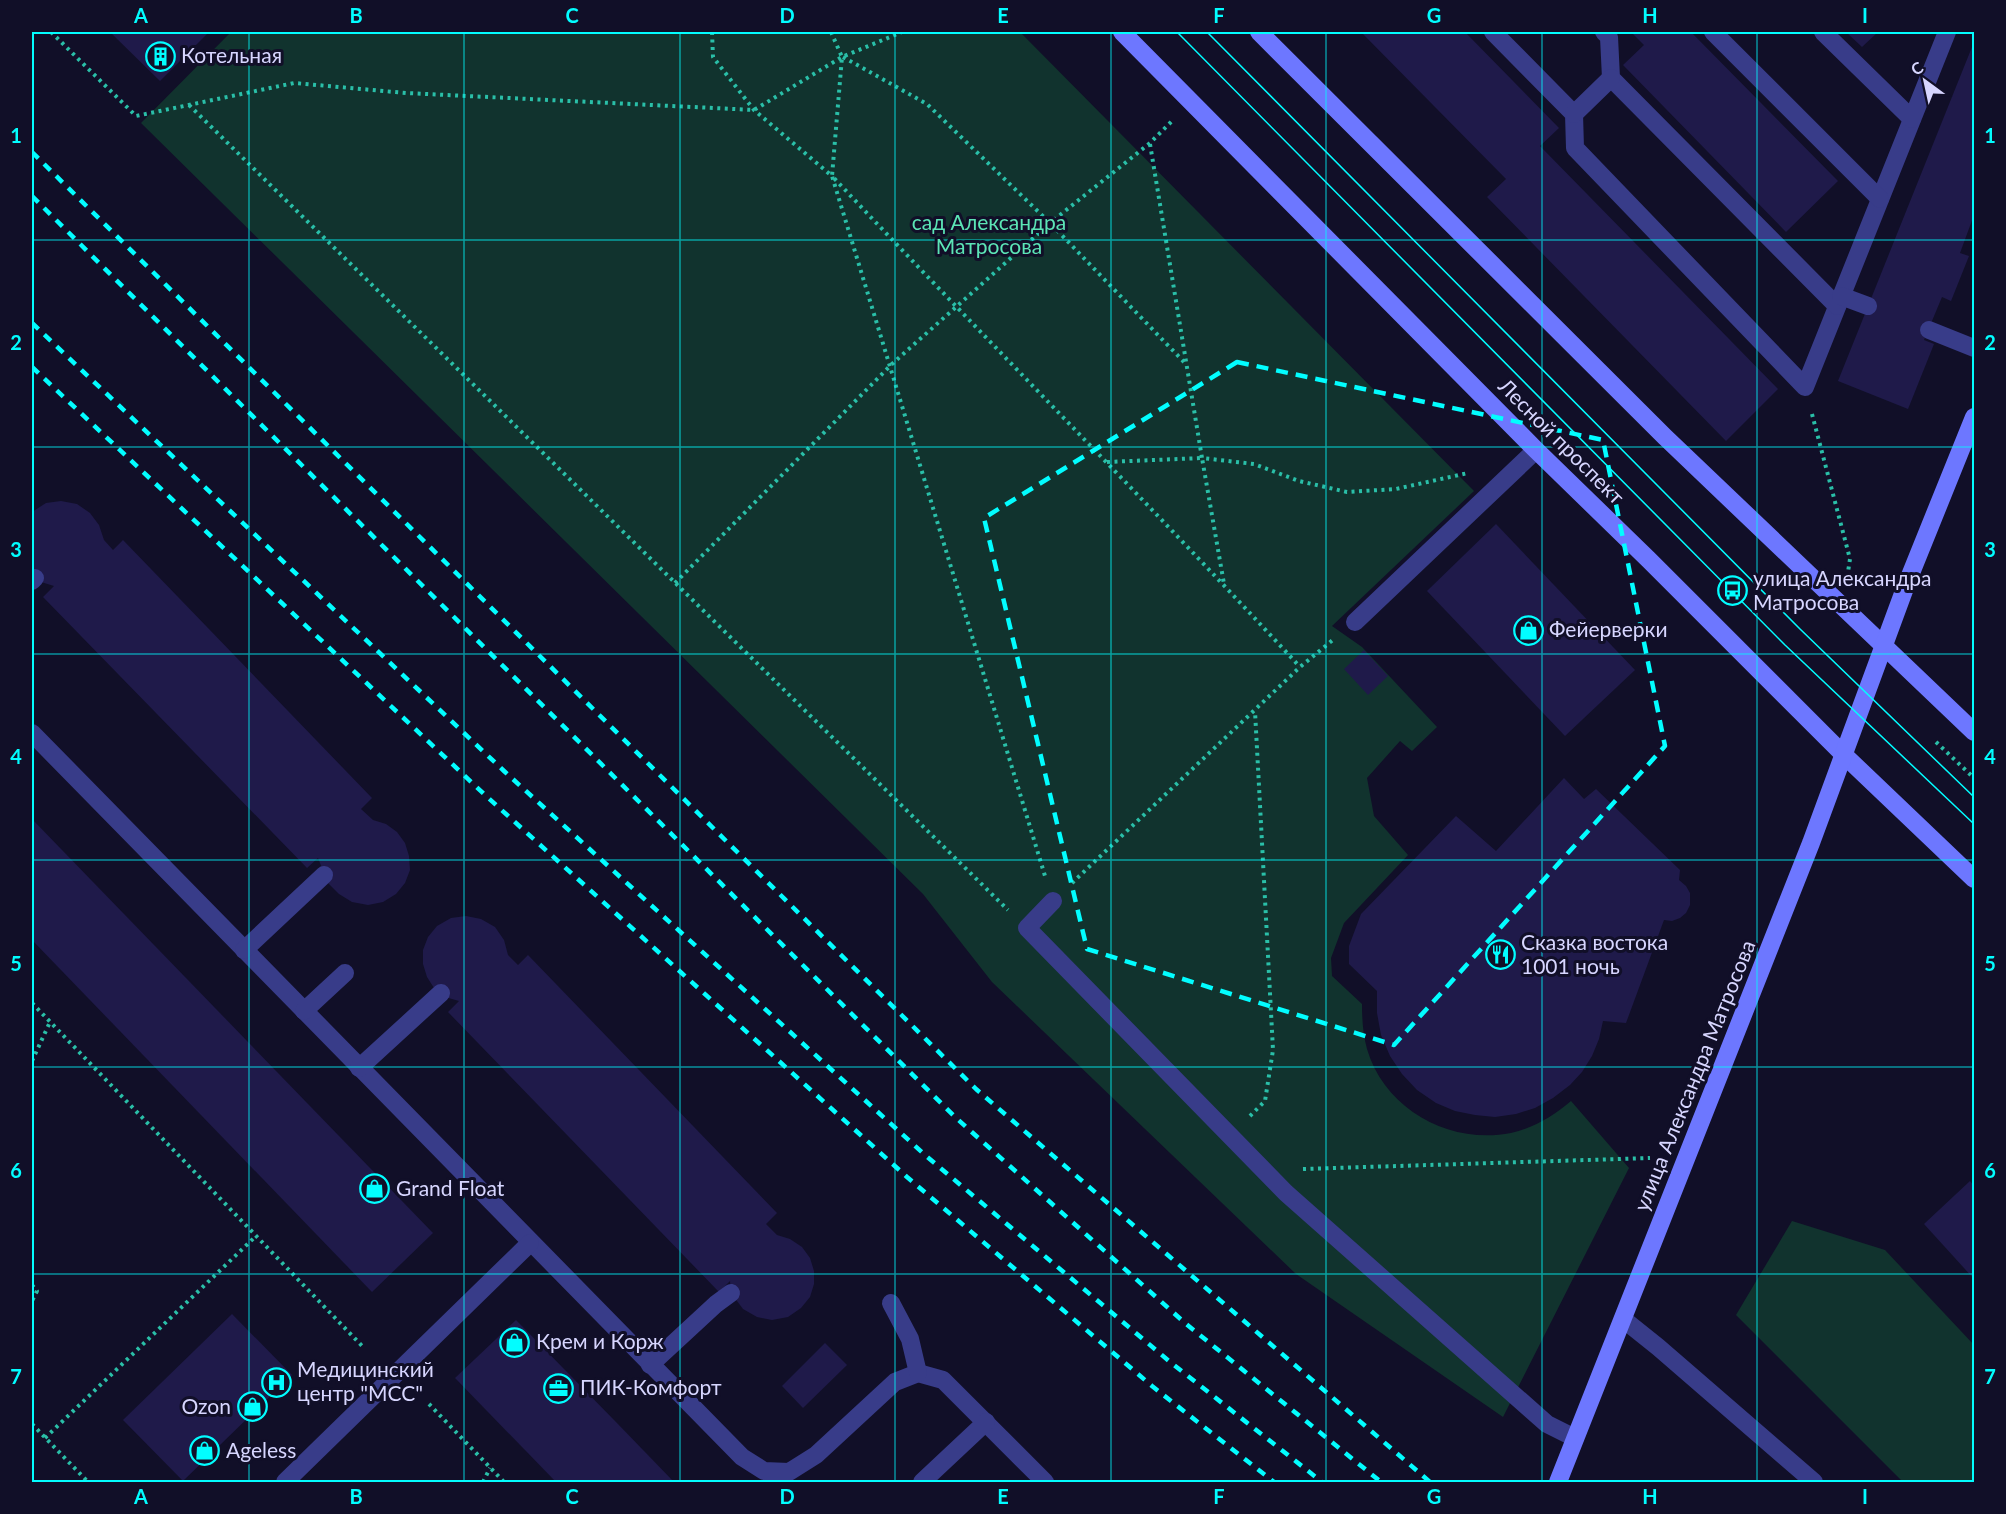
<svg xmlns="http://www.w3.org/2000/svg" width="2006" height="1514" font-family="Lato,sans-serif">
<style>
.green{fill:#11332e}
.building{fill:#1f1a4a}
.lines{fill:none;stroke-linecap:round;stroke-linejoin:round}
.path{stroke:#2abfa8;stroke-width:4;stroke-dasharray:3 4.5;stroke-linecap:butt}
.lane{stroke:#383c89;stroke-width:18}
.secondary{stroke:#6d77ff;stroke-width:18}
.tram{stroke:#02fdff;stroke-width:1.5}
.rail{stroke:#02fdff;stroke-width:4.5;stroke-dasharray:9 8;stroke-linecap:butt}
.marked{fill:none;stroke:#02fdff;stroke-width:4.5;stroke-dasharray:12 8;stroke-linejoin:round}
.grid{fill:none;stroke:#02fdff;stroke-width:1.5;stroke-opacity:0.55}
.labels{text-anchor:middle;stroke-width:6;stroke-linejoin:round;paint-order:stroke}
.poi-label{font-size:21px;fill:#d7d6ff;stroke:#110f28;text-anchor:start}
.park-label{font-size:21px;fill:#5ce5b6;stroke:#110f28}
.street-label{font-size:21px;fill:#d7d6ff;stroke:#110f28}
.neatline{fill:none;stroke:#02fdff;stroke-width:2}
.grid-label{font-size:20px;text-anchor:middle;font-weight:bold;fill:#02fdff}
</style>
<rect width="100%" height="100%" fill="#110f28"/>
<!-- green -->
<g class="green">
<path d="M231,32H1020L1474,491L1332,626L1362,647L1437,727L1412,751L1400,741L1367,778L1374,816L1408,855L1344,923L1331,958L1332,976L1362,1004C1362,1020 1363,1034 1367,1049C1385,1110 1450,1145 1511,1133C1534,1128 1553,1116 1571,1101L1629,1168L1503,1417L1296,1274L992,982L923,894L141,123Z"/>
<path d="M1792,1221L1885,1250L1974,1345V1482H1903L1736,1315Z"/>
</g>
<!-- building -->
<g class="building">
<path d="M110,32H209L160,81Z"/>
<path d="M1361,32H1465L1559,128L1540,146L1778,389L1726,441L1487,197L1506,179Z"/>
<path d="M1631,32H1691L1838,181L1786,232L1623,65L1644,45Z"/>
<path d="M1846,32H1878L1862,47Z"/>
<path d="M1974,42V215L1960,253L1969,256L1951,301L1942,297L1924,340L1934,344L1908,409L1838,381Z"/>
<path d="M61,501L77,504L90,513L99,525L104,540L113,550L123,540L372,798L361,809L373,820L386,824L397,832L405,843L409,856L410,870L405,883L396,894L383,902L368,905L352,902L339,894L328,883L318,858L307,868L43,597L54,586L41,582L32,575V512L46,503Z"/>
<path d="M1496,524L1635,670L1565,736L1427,591Z"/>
<path d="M1364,650L1388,676L1368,695L1344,669Z"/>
<path d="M1564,778L1584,799L1596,789L1680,870L1679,880L1686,886L1690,893V905L1686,913L1680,918L1672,921L1664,920L1626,1023L1603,1021L1599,1039L1592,1056L1582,1072L1570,1085L1553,1098L1535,1108L1516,1114L1495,1117L1475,1115L1455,1111L1436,1103L1417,1090L1402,1074L1390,1056L1381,1035L1377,1013V991L1349,964V946L1361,914L1456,816L1496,851Z"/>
<path d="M32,819L433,1233L372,1292L32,940Z"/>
<path d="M466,916L481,919L495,927L504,940L508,955L518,965L528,955L777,1213L766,1224L777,1235L790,1239L802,1247L810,1258L814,1271V1284L810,1297L801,1308L788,1317L772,1320L757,1317L743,1309L731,1293L730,1281L719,1292L448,1012L459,1001L445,997L434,988L427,977L423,964V950L428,937L437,926L451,918Z"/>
<path d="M1970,1181L1974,1186V1279L1924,1224Z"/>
<path d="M232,1314L292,1375L183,1481L123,1420Z"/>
<path d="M516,1320L615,1421L674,1482H556L455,1378Z"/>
<path d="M825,1343L847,1365L803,1408L782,1386Z"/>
</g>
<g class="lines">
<!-- path -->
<g class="path">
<path d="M51,32L136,116L294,83L406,93L754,110L842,57L902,32"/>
<path d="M712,32L713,57L754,110L832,176L1045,876"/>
<path d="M831,32L842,57L832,176C987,341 1147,501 1300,667"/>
<path d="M843,57L927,104L1050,223L1184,362"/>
<path d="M189,105L1008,910"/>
<path d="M1150,144L1202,458L1254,464L1299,481L1347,492L1396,489L1468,473"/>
<path d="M1812,414L1850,559L1848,572"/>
<path d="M1107,462L1202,458L1224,584"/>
<path d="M675,583L891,365L1050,223L1150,143L1173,120"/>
<path d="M1936,742L1974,778"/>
<path d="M1072,883L1300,667L1334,639"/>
<path d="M32,1003L364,1348"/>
<path d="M32,1061L50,1022"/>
<path d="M1250,1116L1265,1101L1273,1050L1255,711"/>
<path d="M1303,1169L1650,1158"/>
<path d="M32,1285L37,1291L32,1301"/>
<path d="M429,1404L504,1482"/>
<path d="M32,1424L88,1482"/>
<path d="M45,1438L256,1236"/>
<path d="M483,1482L490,1468"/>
</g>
<!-- lane -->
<g class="lane">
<path d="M1493,32L1574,114L1575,148L1805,387L1947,32"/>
<path d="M1604,32L1609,37L1611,78L1837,306"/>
<path d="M1713,32L1880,199"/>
<path d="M1823,32L1912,119"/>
<path d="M1574,114L1611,78"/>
<path d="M1841,296L1868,306"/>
<path d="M1929,330L1974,348"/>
<path d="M32,581L35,578"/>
<path d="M1355,622L1536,450"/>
<path d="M32,733L742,1457L764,1471L789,1472L816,1455L895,1382L918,1373L943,1380L1045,1482"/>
<path d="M1053,901L1027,928L1286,1193L1547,1424L1575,1438"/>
<path d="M244,950L324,875"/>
<path d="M304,1011L345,973"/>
<path d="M359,1068L441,993"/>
<path d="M891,1303L910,1339L918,1373"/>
<path d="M1623,1319L1658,1347L1814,1482"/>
<path d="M650,1365L716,1304L731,1293"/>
<path d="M285,1482L530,1243"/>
<path d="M922,1482L986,1422"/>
</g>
<!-- secondary -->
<g class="secondary">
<path d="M1122,32L1536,450L1648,559L1844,755L1974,879"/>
<path d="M1259,32L1665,437L1974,732"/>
<path d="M1558,1482L1811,843L1905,588L1974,417"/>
</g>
<!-- tram -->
<g class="tram">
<path d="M1177,32L1785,645L1974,824"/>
<path d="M1207,32L1800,629L1974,797"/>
</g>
<!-- rail -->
<g class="rail">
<path d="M32,152L976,1089L1430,1482"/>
<path d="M32,196L955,1117L1185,1323L1381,1482"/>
<path d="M32,323L504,771L925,1155L1169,1361L1322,1482"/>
<path d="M32,367L485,795L907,1177L1152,1386L1274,1482"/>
</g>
</g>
<!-- marked area -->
<path class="marked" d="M1237,362L1603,440L1665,746L1394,1045L1087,949L984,518Z"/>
<!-- grid -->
<path class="grid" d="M249,32V1482M464,32V1482M680,32V1482M895,32V1482M1111,32V1482M1326,32V1482M1542,32V1482M1757,32V1482M32,240H1974M32,447H1974M32,654H1974M32,860H1974M32,1067H1974M32,1274H1974"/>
<!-- icons -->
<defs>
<symbol id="building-ring" viewBox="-11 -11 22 22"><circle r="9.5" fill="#110f28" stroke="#02fdff" stroke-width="1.5"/><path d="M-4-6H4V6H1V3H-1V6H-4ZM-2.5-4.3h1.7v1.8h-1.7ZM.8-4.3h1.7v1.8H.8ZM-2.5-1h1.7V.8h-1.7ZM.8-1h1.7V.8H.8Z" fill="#02fdff"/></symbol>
<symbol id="bus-ring" viewBox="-11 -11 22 22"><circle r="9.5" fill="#110f28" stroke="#02fdff" stroke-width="1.5"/><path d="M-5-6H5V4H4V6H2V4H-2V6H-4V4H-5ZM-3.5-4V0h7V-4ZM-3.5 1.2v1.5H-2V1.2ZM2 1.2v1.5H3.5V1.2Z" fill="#02fdff"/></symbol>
<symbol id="shop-ring" viewBox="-11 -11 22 22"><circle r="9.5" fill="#110f28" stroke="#02fdff" stroke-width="1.5"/><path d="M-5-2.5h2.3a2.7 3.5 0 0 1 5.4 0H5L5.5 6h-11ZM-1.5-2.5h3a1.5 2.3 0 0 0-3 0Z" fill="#02fdff"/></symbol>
<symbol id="restaurant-ring" viewBox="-11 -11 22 22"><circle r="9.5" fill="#110f28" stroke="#02fdff" stroke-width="1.5"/><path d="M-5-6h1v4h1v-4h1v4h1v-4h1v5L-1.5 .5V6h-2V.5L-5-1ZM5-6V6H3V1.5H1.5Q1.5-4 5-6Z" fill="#02fdff"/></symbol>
<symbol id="hospital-ring" viewBox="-11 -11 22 22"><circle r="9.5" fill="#110f28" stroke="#02fdff" stroke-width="1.5"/><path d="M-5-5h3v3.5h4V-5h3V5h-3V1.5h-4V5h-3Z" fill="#02fdff"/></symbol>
<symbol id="office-ring" viewBox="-11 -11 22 22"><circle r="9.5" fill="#110f28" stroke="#02fdff" stroke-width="1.5"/><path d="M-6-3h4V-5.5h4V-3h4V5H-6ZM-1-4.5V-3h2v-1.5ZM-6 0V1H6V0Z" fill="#02fdff"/></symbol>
</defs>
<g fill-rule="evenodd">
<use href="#building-ring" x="144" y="40" width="33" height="33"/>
<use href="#bus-ring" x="1716" y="574" width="33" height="33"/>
<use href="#shop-ring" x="1512" y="614" width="33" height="33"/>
<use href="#restaurant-ring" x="1484" y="938" width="33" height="33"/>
<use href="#shop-ring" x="358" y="1172" width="33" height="33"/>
<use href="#shop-ring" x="498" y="1326" width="33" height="33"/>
<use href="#hospital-ring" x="260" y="1366" width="33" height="33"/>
<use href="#office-ring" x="542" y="1372" width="33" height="33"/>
<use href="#shop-ring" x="236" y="1390" width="33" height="33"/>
<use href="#shop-ring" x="188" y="1434" width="33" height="33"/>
</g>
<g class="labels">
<!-- poi labels -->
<g class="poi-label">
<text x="181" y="63">Котельная</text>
<text x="1753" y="586">улица Александра<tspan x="1753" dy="24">Матросова</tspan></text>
<text x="1549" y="637">Фейерверки</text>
<text x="1521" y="950">Сказка востока<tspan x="1521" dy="24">1001 ночь</tspan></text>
<text x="396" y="1196">Grand Float</text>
<text x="536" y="1349">Крем и Корж</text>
<text x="297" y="1377">Медицинский<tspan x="297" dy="24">центр "МСС"</tspan></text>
<text x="580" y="1395">ПИК-Комфорт</text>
<text x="231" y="1414" text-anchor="end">Ozon</text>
<text x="226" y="1458">Ageless</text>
</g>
<!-- park labels -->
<g class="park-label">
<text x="989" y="230">cад Александра<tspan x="989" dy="24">Матросова</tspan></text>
</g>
<!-- street labels -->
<g class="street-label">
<text transform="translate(1561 442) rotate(45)" y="7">Лесной проспект</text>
<text transform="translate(1695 1076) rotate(-68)" y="7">улица Александра Матросова</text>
</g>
</g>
<!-- border -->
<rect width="2006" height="1514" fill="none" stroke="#110f28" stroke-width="66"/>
<!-- north arrow -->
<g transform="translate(1925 81) rotate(327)" stroke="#110f28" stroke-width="4.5" paint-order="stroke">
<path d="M0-4.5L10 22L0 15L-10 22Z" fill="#d7d6ff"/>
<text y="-9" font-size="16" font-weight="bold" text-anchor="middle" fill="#d7d6ff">С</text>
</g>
<rect x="33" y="33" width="1940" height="1448" class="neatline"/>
<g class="grid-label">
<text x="141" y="23">A</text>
<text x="356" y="23">B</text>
<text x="572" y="23">C</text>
<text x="787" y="23">D</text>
<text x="1003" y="23">E</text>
<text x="1219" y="23">F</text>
<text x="1434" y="23">G</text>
<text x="1650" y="23">H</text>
<text x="1865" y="23">I</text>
<text x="16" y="143">1</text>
<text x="1990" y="143">1</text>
<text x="16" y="350">2</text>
<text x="1990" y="350">2</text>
<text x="16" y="557">3</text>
<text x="1990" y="557">3</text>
<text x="16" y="764">4</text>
<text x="1990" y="764">4</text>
<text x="16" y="971">5</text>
<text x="1990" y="971">5</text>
<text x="16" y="1178">6</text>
<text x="1990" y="1178">6</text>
<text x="16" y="1384">7</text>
<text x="1990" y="1384">7</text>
<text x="141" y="1504">A</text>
<text x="356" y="1504">B</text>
<text x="572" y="1504">C</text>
<text x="787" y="1504">D</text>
<text x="1003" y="1504">E</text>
<text x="1219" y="1504">F</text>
<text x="1434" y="1504">G</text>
<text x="1650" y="1504">H</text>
<text x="1865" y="1504">I</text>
</g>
</svg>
